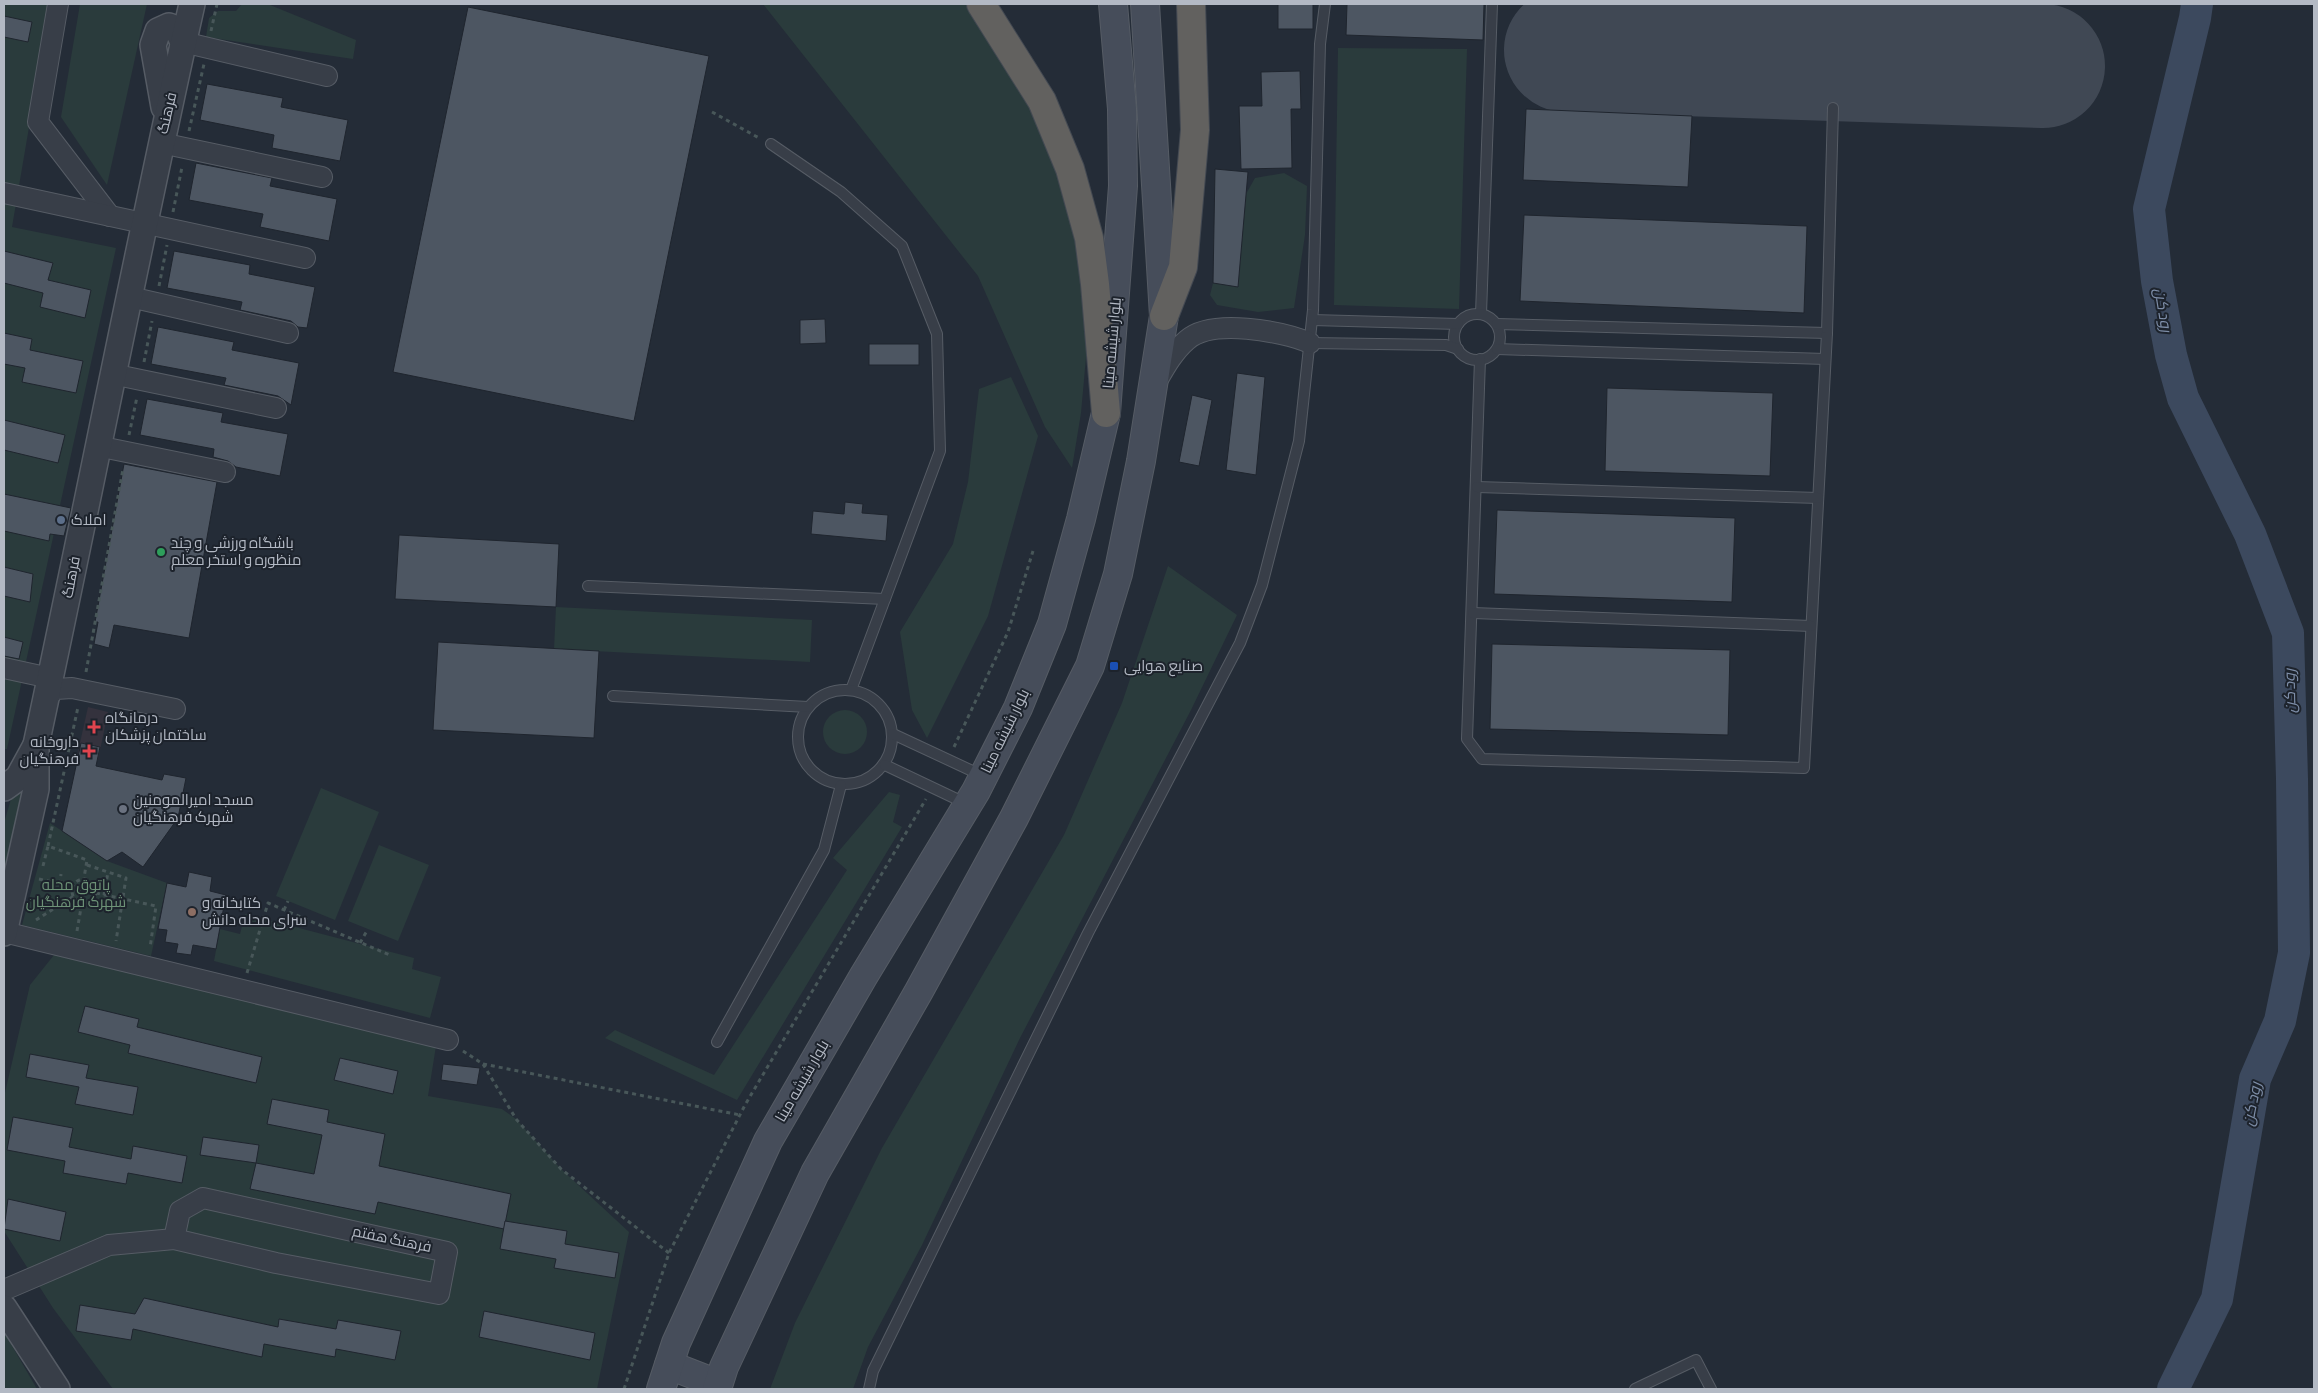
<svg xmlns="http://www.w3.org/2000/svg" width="2318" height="1393" font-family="'Alegreya Sans',Cairo,sans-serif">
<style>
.medical{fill:#34323d}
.green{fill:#2a3b3c}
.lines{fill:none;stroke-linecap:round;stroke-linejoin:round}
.river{stroke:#3c495e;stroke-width:32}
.taxiway{stroke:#404854;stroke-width:50}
.runway{stroke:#404854;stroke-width:124}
.building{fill:#4d5662;stroke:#1f252e}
.service-casing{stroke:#565c65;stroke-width:12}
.minor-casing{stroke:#565c65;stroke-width:22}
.tertiary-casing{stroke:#565c65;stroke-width:28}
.secondary-casing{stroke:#565c65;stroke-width:30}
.trunk-casing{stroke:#434952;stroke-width:30}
.path{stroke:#485759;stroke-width:3;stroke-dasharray:4 4;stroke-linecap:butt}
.service{stroke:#383e48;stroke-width:10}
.minor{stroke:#383e48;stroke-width:20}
.tertiary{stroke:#383e48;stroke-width:25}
.secondary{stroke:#464d5a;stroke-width:28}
.trunk{stroke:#62615f;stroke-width:28}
.service-dot{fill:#5c6f8a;stroke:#1d232c;stroke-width:2}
.leisure-dot{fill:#2e9e5b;stroke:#1d232c;stroke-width:2}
.transit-dot{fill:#1a4fb4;stroke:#1d232c;stroke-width:2}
.health-dot{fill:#e0444e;stroke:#1d232c;stroke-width:2}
.worship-dot{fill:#6b7280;stroke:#1d232c;stroke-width:2}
.education-dot{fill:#8d6e63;stroke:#1d232c;stroke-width:2}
.labels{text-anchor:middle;stroke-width:4;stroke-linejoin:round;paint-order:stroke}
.street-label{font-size:15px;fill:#b3b9c4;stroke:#1d232c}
.poi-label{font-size:15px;fill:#b3b9c4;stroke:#1d232c;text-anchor:start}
.park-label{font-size:15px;fill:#6d9277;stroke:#1d232c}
.water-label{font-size:16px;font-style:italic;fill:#7e8ea8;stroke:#1d232c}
</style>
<rect width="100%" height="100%" fill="#242c37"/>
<!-- medical -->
<path class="medical" d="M88,707L108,712L98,760L77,756Z"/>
<!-- green -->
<g class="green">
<path d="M4,4H50L12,227L116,248L7,749H4Z"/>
<path d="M80,4H147L107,185L61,117Z"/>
<path d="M242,4L270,5L356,40L353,59L206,37L209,18L218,11H236Z"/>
<path d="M763,4H968L1037,114L1075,211L1089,324L1081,413L1072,468L1045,427L978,276Z"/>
<path d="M1338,48L1467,49L1459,309L1334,305Z"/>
<path d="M1284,173L1307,186L1305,235L1294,308L1258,312L1217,305L1210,295L1213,283L1238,287L1246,194L1255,178Z"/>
<path d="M1011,377L1038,436L988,616L927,738L912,710L900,632L953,544L968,482L979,389Z"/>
<path d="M1168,566L1237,615L1191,710L1020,1038L922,1245L868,1347L853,1389H770L795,1323L882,1148L1064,835L1122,703Z"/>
<path d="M556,607L812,620L810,662L554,649Z"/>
<circle cx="845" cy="732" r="22"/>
<path d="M32,762L4,886V823L13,792Z"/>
<path d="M321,788L379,812L335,920L276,896Z"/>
<path d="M889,792L900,795L893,822L902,827L737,1100L605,1038L615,1030L714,1075L847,870L833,858Z"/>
<path d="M50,823L107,861L167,883L151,956L22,925Z"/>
<path d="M379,845L429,865L398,941L348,921Z"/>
<path d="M245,914L414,958L412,969L441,977L430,1018L214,961L220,929L240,934Z"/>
<path d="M54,955L436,1046L428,1096L502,1109L516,1119L561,1169L629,1232L597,1389H113L53,1308L4,1231V1097L30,985Z"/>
<path d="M4,1332L37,1389H4Z"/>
</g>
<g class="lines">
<!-- river -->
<path class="river" d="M2173,1389L2217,1299L2255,1079L2280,1021L2294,953L2292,779L2288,633L2250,534L2183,398L2171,355L2157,281L2149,209L2195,18L2197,4"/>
<!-- taxiway -->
<path class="taxiway" d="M1789,58C1827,45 1828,42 1838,4"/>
<!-- runway -->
<path class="runway" d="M1566,50L2043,66"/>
</g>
<!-- building -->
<g class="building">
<rect x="1278" y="4" width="35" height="25"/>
<path d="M1347,4H1484L1483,40L1346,35Z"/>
<path d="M468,7L709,56L634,421L393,372Z"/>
<path d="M4,16L32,22L28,42L4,37Z"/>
<path d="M1300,71L1301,109H1291L1292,168L1241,169L1239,106H1262L1261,72Z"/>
<path d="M207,84L283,98L281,107L348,120L340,161L272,148L274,135L200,120Z"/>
<path d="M1526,109L1692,116L1688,187L1523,180Z"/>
<path d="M196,163L272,178L270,186L337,199L329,241L260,227L263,214L189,200Z"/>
<path d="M1215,169L1248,172L1238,287L1213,283Z"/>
<path d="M1524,215L1807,226L1804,313L1520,301Z"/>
<path d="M4,251L53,263L48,280L91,290L85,318L40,307L43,293L4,283Z"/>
<path d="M174,251L250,265L249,274L315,287L307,328L298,327L291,321L240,310L242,302L167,288Z"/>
<path d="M825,319L826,343L800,344V320Z"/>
<path d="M158,327L234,342L232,350L299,363L291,405L278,396L224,385L226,378L151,364Z"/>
<path d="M4,333L32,339L30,350L83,361L76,393L22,382L25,368L4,364Z"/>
<rect x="869" y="344" width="50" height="21"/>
<path d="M1237,373L1265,377L1256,475L1226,470Z"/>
<path d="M1607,388L1773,393L1770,476L1605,471Z"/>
<path d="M1192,395L1212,400L1199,466L1179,462Z"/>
<path d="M147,399L223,413L221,422L288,434L280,476L236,467L228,461L213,457L214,449L140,435Z"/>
<path d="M4,420L65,435L58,463L4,450Z"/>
<path d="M124,464L217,482L189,638L114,625L109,648L94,644L98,622H95Z"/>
<path d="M4,494L71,508L64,536L50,534L49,541L4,531Z"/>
<path d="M845,502L863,504L862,513L888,515L886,541L811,534L813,511L844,514Z"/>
<path d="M1497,510L1735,518L1732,602L1494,594Z"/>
<path d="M399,535L559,544L556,607L395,599Z"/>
<path d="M4,567L33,574L30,602L4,596Z"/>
<path d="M4,637L23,642L19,659L4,656Z"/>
<path d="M438,642L599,651L594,738L433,730Z"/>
<path d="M1492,644L1730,650L1728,735L1490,729Z"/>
<path d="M81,743L100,747L96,766L162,780L164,774L186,778L178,818L143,867L122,852L107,861L62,831Z"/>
<path d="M189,872L212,877L210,891L226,895L216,949L193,945L191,955L176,953L178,944L165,942L167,930L158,929L167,883L186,887Z"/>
<path d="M85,1006L139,1019L137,1027L262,1057L256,1083L128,1053L130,1045L78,1032Z"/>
<path d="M30,1054L89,1065L86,1078L138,1087L133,1115L75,1104L79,1087L26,1077Z"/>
<path d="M340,1058L398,1071L393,1094L334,1080Z"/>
<path d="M443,1064L480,1068L477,1085L441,1080Z"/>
<path d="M272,1099L329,1110L327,1122L385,1134L379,1166L511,1194L504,1229L378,1202L375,1214L250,1189L256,1163L314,1174L322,1135L267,1124Z"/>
<path d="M13,1117L73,1128L69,1147L131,1159L133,1146L187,1156L182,1183L128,1173L126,1184L63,1173L65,1161L7,1150Z"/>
<path d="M203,1137L259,1145L256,1163L200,1155Z"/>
<path d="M8,1199L66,1212L60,1241L4,1229Z"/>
<path d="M505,1221L567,1231L565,1244L619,1253L615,1278L554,1268L556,1259L500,1249Z"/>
<path d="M144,1298L278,1327L279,1319L336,1329L338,1320L401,1331L395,1360L336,1349L335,1357L264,1344L262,1357L133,1329L131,1340L76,1331L80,1305L135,1314Z"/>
<path d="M484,1311L595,1333L590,1360L479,1337Z"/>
</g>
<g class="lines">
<defs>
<g id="service">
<path d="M771,144L841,192L902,246L937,334L940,451L885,599"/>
<path d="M1481,314L1492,4"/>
<circle cx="1477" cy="337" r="23"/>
<path d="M1312,320L1458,324"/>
<path d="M1497,324L1827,333"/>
<path d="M1310,343L1446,345L1458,349"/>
<path d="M1497,349L1825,359"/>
<path d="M1480,359L1467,739L1482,759L1804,768L1827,333L1833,108"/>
<path d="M1477,487L1818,498"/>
<path d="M588,586L885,599L851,690"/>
<path d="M1473,613L1811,626"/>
<circle cx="845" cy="737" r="47"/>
<path d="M613,696L808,707"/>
<path d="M893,734L983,776"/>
<path d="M885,765L967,804"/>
<path d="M717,1042L824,850L841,785"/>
<path d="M869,1389L873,1371L1088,933L1240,643L1262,585L1299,441L1313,310L1320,44L1325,4"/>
<path d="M1635,1389L1696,1360L1711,1389"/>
</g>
<g id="minor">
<path d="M58,4L38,122L110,216"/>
<path d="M183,42L327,76"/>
<path d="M161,143L322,177"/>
<path d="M4,193L305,258"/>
<path d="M130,297L288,333"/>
<path d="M112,374L276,408"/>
<path d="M1157,381C1165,367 1174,351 1187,340C1212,318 1281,331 1310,343"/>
<path d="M97,446L225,472"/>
<path d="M4,668L50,678"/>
<path d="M47,697L56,689L72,688L175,709"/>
<path d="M4,932L448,1040"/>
<path d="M4,1290L109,1245L174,1239L276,1263L439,1294L447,1252L203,1198L180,1211L174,1239"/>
</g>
<g id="tertiary">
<path d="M164,107L153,45L158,31L169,26L177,29L183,42"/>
<path d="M4,788L18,778L35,747"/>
<path d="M4,933L36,789V745C89,498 137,250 192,4"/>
<path d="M4,1308L57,1389"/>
</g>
<g id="secondary">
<path d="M669,1365L718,1384"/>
<path d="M661,1389L676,1343L768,1141L863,977L976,791L1018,708L1052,624L1081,519L1106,413L1123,186L1122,109L1113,4"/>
<path d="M717,1389L724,1367L815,1173L919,991L1014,818L1090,666L1118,574L1141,461L1164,316L1145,4"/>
</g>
<g id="trunk">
<path d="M981,4L1042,101L1070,169L1089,238L1095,284L1106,413"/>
<path d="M1164,316L1183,267L1195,130L1191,4"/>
</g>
</defs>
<!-- service casing -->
<use href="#service" class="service-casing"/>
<!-- minor casing -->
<use href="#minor" class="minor-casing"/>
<!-- tertiary casing -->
<use href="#tertiary" class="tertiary-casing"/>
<!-- secondary casing -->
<use href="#secondary" class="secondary-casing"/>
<!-- trunk casing -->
<use href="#trunk" class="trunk-casing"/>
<!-- path -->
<g class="path">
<path d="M211,31L217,4"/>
<path d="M712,112L759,138"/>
<path d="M189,131L204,64"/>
<path d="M173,212L182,167"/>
<path d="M159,286L167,245"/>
<path d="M144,362L152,321"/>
<path d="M129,435L137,397"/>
<path d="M86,672L123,469"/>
<path d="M954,747L1008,632L1033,551"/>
<path d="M48,846L78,707"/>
<path d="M87,865L126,878L116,941"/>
<path d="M43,866L48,846L87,860L84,878"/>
<path d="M39,879L73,887"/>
<circle cx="84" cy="891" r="12"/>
<path d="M60,884L61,874"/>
<path d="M96,893L156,906L150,948"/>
<path d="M104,895L108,872"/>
<path d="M284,910L288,901"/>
<path d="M36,920L74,896"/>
<path d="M77,931L82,902"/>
<path d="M360,943L368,929"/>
<path d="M247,973L268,903L392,956"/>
<path d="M463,1051L483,1064L516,1119L561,1169L669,1253"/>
<path d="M483,1064L740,1115"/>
<path d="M624,1389L669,1253L745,1105L926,799"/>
</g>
<!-- service -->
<use href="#service" class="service"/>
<!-- minor -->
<use href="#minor" class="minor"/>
<!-- tertiary -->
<use href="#tertiary" class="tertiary"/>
<!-- secondary -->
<use href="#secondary" class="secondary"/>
<!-- trunk -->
<use href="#trunk" class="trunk"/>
</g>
<!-- markers -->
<circle class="service-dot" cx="61" cy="520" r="5"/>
<circle class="leisure-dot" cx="161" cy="552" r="5"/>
<rect class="transit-dot" x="1109" y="661" width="10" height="10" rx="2.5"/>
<g class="health-dot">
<path d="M91.5 719.5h5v5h5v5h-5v5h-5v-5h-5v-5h5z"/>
<path d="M86.5 743.5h5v5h5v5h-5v5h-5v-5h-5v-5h5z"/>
</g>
<circle class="worship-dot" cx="123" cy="809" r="5"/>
<circle class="education-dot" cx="192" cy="912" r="5"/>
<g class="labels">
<!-- street labels -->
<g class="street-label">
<text transform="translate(167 113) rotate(-77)" y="5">فرهنگ</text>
<text transform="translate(1112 343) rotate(-85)" y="5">بلوار شیشه مینا</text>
<text transform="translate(71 577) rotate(-79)" y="5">فرهنگ</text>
<text transform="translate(1005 731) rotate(-64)" y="5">بلوار شیشه مینا</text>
<text transform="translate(802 1081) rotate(-60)" y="5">بلوار شیشه مینا</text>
<text transform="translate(392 1239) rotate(12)" y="5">فرهنگ هفتم</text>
</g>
<!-- poi labels -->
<g class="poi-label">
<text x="71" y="525">املاک</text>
<text x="171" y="548">باشگاه ورزشی و چند<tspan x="171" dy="17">منظوره و استخر معلم</tspan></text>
<text x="1124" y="671">صنایع هوایی</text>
<text x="105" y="723">درمانگاه<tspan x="105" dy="17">ساختمان پزشکان</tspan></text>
<text x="79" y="747" text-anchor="end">داروخانه<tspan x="79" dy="17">فرهنگیان</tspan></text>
<text x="133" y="805">مسجد امیرالمومنین<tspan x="133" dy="17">شهرک فرهنگیان</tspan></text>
<text x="202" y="908">کتابخانه و<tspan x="202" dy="17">سرای محله دانش</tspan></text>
</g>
<!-- park labels -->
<g class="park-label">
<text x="76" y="890">پاتوق محله<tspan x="76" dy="17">شهرک فرهنگیان</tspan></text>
</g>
<!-- water labels -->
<g class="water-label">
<text transform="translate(2164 310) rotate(81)" y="6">رود کن</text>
<text transform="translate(2289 691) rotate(-91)" y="6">رود کن</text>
<text transform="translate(2251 1104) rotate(-79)" y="6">رود کن</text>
</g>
</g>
<!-- border -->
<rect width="2318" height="1393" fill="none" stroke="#b3b9c4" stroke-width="10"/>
</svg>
